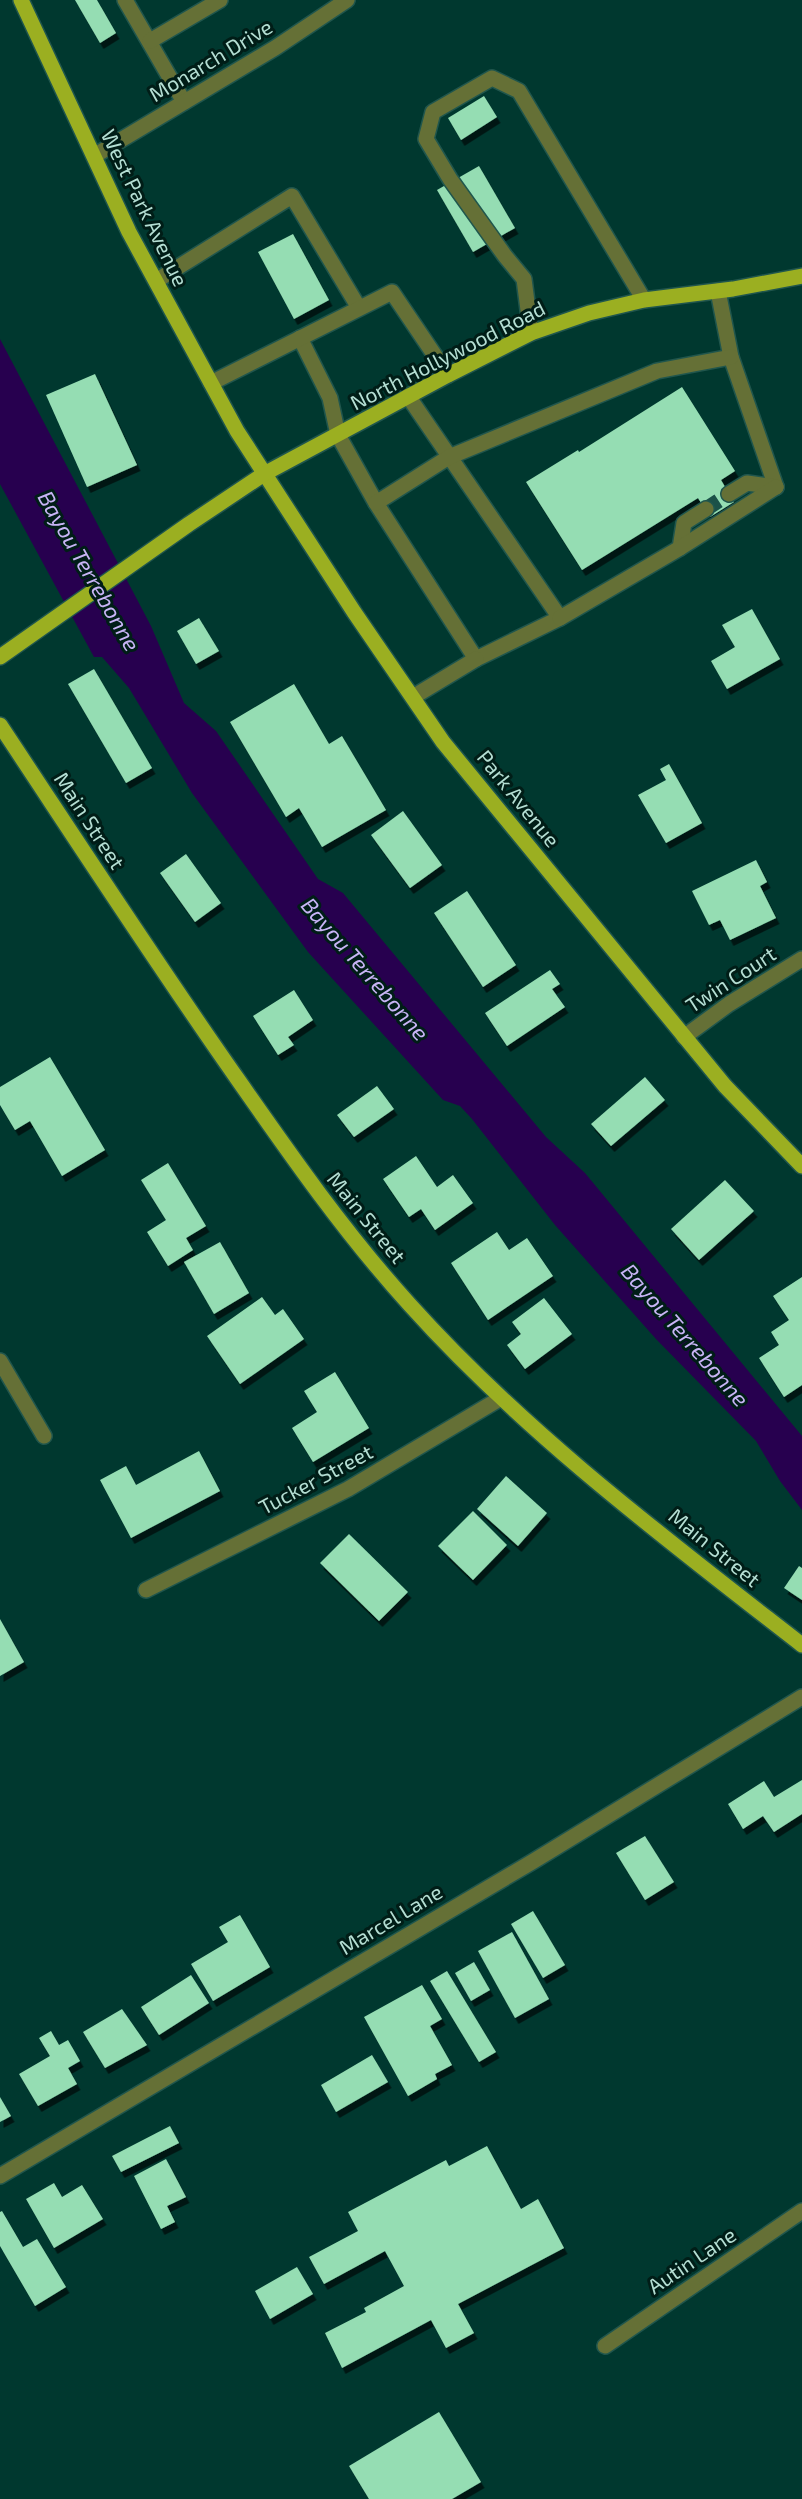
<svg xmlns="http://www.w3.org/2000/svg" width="802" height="2499" font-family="'Exo 2',sans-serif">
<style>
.water{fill:#27004f}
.building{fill:#95ddb3;filter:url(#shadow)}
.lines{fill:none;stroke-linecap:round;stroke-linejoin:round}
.minor-tunnel{stroke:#1b5148;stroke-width:15;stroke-dasharray:15 8;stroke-linecap:butt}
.minor-casing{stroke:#20564d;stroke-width:18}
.major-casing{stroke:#20564d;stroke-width:18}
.minor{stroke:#657036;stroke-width:15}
.major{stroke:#9baf21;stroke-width:15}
.labels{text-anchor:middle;stroke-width:6;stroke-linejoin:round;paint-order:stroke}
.street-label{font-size:21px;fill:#b4ded3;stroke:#001d17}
.water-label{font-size:22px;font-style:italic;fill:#c8b4f6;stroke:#001d17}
</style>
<defs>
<filter id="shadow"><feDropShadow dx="3.5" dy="6" stdDeviation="0" flood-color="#0009"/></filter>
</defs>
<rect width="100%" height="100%" fill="#00382f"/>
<!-- water -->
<path class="water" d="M0,339L151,626L184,703L216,731L318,879L343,893L546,1137L585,1173L802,1436V1510L780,1481L756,1441L656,1339L555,1225L472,1119L460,1106L443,1100L308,952L192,793L129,688L102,657H94L0,484Z"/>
<!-- building -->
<g class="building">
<path d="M75,0H97L116,33L100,43Z"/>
<path d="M484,96L497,117L461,140L448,118Z"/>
<path d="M479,166L515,228L473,252L437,190Z"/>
<path d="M293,234L329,300L294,319L258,252Z"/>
<path d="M95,374L137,465L87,487L46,395Z"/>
<path d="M682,387L735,471L721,480L734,502L710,517L698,498L582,570L526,482L578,450L579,452Z"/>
<path d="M752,609L780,659L727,689L711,661L735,647L722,625Z"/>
<path d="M199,618L219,651L196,664L177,631Z"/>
<path d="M94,669L152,768L126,783L68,684Z"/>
<path d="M294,684L329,744L342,736L386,810L322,847L299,808L286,817L230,722Z"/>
<path d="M669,764L702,823L666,843L638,795L666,780L660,769Z"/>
<path d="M403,811L442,865L410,888L371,835Z"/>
<path d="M186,854L221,903L195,922L160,873Z"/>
<path d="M756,860L767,882L760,886L776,918L730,940L720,920L709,925L692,891Z"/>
<path d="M467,891L516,965L483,987L434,913Z"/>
<path d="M550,970L560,984L552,989L565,1007L507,1046L485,1013Z"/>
<path d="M294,990L313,1020L288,1037L294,1045L278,1055L253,1016Z"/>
<path d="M50,1057L105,1150L62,1176L30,1121L15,1130L0,1105V1087Z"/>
<path d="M645,1077L665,1100L611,1146L591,1124Z"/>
<path d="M377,1086L394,1109L354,1137L337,1115Z"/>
<path d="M416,1156L437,1187L453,1175L473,1203L435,1230L421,1209L409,1217L383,1179Z"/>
<path d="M168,1163L206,1226L186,1238L193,1250L168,1266L147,1232L166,1220L141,1180Z"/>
<path d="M725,1180L754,1211L699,1260L671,1229Z"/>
<path d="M497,1232L509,1250L527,1238L553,1276L488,1320L451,1263Z"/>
<path d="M220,1242L249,1293L214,1314L184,1262Z"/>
<path d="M802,1277V1385L784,1397L759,1358L779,1345L771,1332L789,1320L773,1296Z"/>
<path d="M262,1297L275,1315L283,1309L304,1339L240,1384L207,1336Z"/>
<path d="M544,1298L572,1334L525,1369L507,1345L521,1334L512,1322Z"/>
<path d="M335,1372L369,1428L313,1462L292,1428L317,1412L304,1391Z"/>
<path d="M199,1451L220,1491L131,1538L100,1480L126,1466L136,1485Z"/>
<path d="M506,1476L547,1513L518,1546L477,1509Z"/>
<path d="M473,1511L507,1545L473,1580L438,1546Z"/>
<path d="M349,1534L408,1592L379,1621L320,1563Z"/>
<path d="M799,1566L802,1568V1600L784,1588Z"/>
<path d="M0,1619L24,1662L0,1676Z"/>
<path d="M802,1780V1814L774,1832L763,1816L743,1829L728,1804L764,1781L774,1797Z"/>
<path d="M645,1836L674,1882L645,1900L616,1853Z"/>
<path d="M533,1911L565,1965L543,1978L511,1924Z"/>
<path d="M240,1915L270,1967L213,2001L191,1964L228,1942L219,1927Z"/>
<path d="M512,1932L549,1999L515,2018L478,1951Z"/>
<path d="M474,1962L490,1990L471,2001L455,1973Z"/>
<path d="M447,1971L496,2052L479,2062L430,1981Z"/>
<path d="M191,1975L209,2003L159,2035L141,2007Z"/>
<path d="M422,1985L442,2019L430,2026L452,2065L435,2074L437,2079L408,2096L364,2017Z"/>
<path d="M122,2009L147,2045L105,2068L83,2032Z"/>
<path d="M51,2031L59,2045L68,2040L80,2061L68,2068L77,2084L38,2106L19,2074L50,2056L39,2038Z"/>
<path d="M372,2055L388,2082L336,2112L321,2085Z"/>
<path d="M0,2097L11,2116L0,2122Z"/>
<path d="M170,2126L179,2143L121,2172L112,2156Z"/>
<path d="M487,2146L521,2209L538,2199L564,2248L458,2304L474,2333L446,2348L431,2320L342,2368L325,2333L366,2312L364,2308L404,2286L385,2251L324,2284L309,2257L358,2231L348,2212L446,2160L449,2166Z"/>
<path d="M166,2159L186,2197L167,2206L175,2222L161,2229L134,2176Z"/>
<path d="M54,2183L62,2197L82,2185L103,2219L54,2248L26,2199Z"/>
<path d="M2,2211L23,2247L37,2239L66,2287L35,2306L0,2246V2212Z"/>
<path d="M297,2267L313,2294L270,2319L255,2291Z"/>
<path d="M439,2412L481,2482L452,2499H369L349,2466Z"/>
</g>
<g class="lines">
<!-- minor-tunnel -->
<path class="minor-tunnel" d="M706,509L729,494"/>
<defs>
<g id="minor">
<path d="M125,0L184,102"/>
<path d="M150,41L220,0"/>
<path d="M94,156L275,48L347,0"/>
<path d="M156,281L292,196L359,308"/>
<path d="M718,291L731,357L776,487"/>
<path d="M531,333L524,279L505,256L450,179L426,139L433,112L492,78L519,91L644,300"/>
<path d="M300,338L330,398L338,435L376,503L476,659L560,618L408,396"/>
<path d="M211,383L392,292L448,375"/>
<path d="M729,494L747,483L776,487"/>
<path d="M376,503L449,457L657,371L731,357"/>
<path d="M680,548L684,523L706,509"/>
<path d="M560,618L680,548L776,487"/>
<path d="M413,697L476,659"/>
<path d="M684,1037L729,1004L802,959"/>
<path d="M0,1361L44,1436"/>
<path d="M146,1590L348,1489L501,1398"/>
<path d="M0,2176L532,1862L802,1697"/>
<path d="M605,2346L802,2211"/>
</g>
<g id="major">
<path d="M21,0L129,232L237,431L354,612L443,742L725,1086L802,1166"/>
<path d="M0,657L189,524L264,474L448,375L531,333L589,313L644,300L733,289L802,276"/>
<path d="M0,725C75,838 149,952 227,1064C285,1147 342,1230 410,1305C525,1433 666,1539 802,1645"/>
</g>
</defs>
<!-- minor casing -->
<use href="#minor" class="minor-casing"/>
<!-- major casing -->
<use href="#major" class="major-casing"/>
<!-- minor -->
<use href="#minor" class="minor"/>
<!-- major -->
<use href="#major" class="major"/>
</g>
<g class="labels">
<!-- street labels -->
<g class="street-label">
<text transform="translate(211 61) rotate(-31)" y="7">Monarch Drive</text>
<text transform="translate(144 208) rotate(64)" y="7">West Park Avenue</text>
<text transform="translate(448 356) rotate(-27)" y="7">North Hollywood Road</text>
<text transform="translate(518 799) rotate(51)" y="7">Park Avenue</text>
<text transform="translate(89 821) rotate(57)" y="7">Main Street</text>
<text transform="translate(731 980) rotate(-33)" y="7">Twin Court</text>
<text transform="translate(366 1218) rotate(51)" y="7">Main Street</text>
<text transform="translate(316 1480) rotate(-28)" y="7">Tucker Street</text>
<text transform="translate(714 1548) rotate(39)" y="7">Main Street</text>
<text transform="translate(391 1920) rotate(-31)" y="7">Marcel Lane</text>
<text transform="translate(692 2261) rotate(-34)" y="7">Autin Lane</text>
</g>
<!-- water labels -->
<g class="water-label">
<text transform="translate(89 571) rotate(60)" y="8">Bayou Terrebonne</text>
<text transform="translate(365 969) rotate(49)" y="8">Bayou Terrebonne</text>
<text transform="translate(685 1335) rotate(49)" y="8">Bayou Terrebonne</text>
</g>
</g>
</svg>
